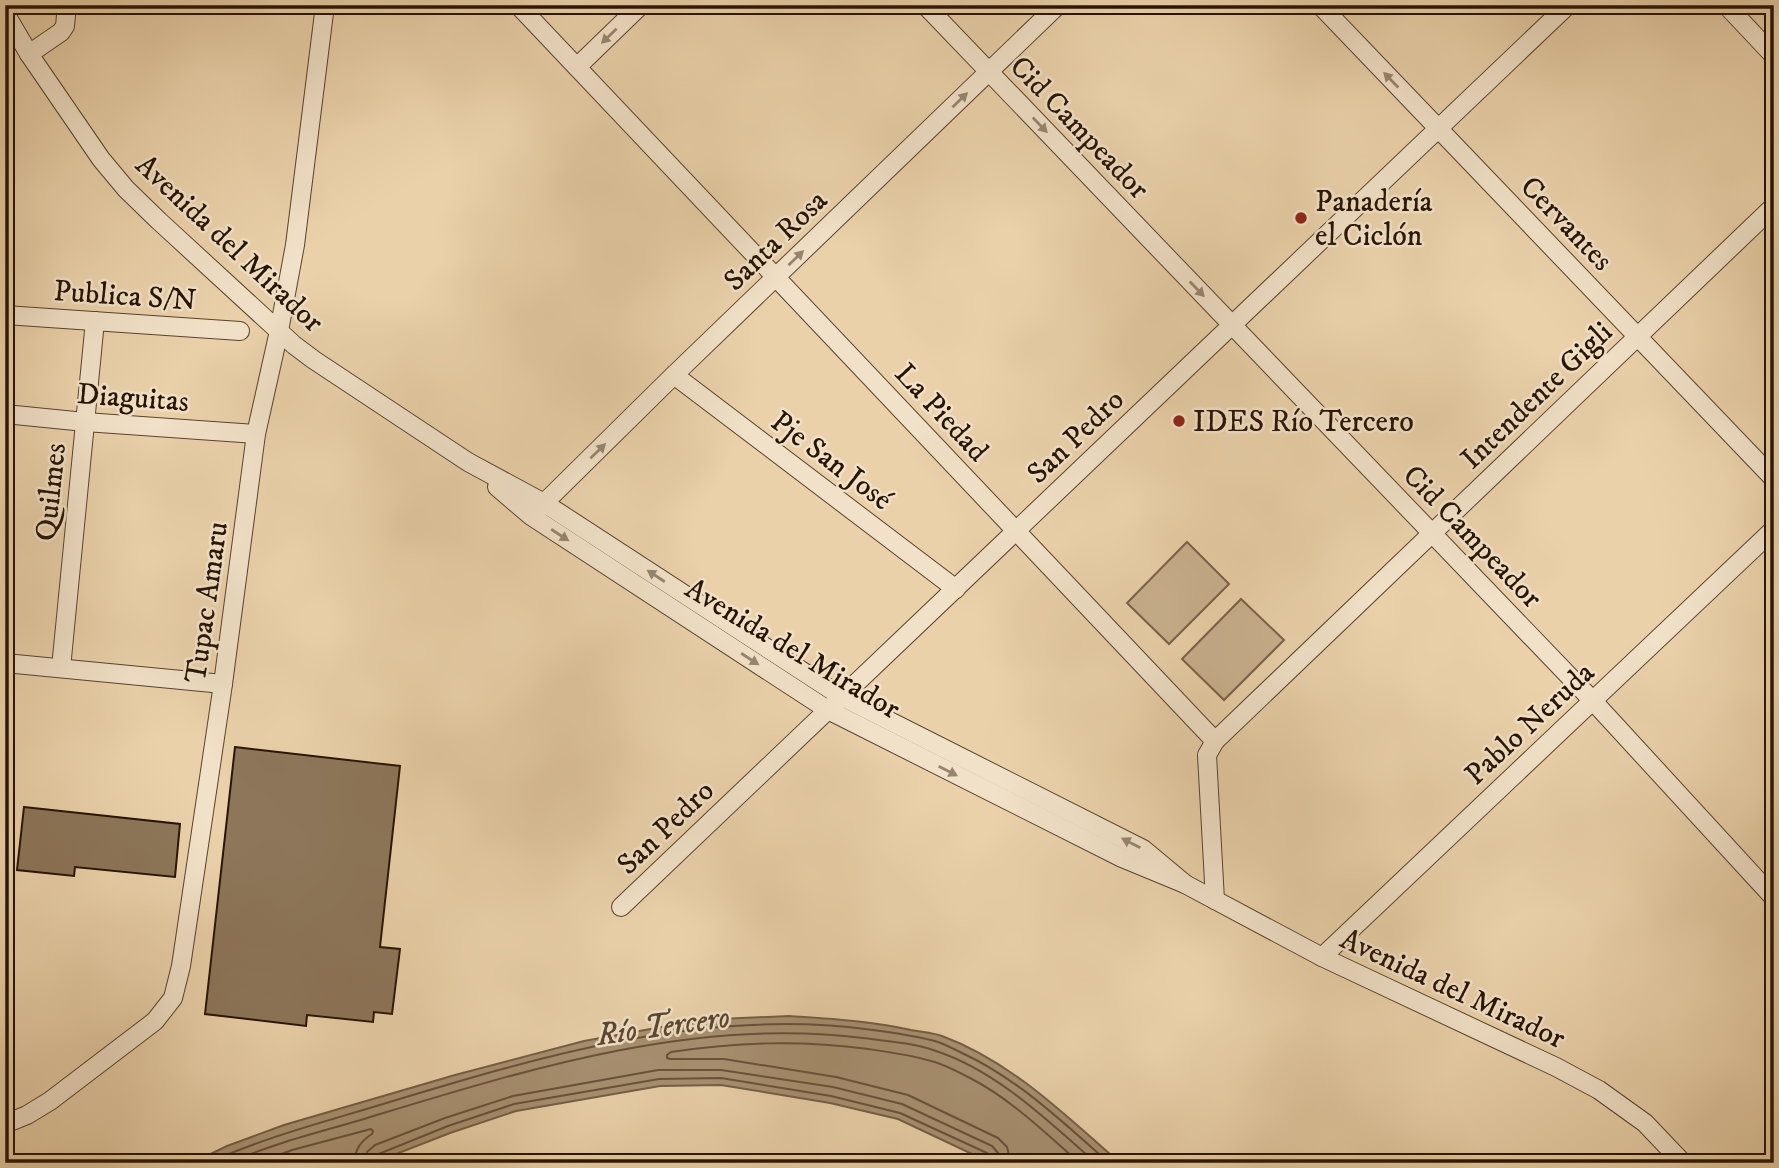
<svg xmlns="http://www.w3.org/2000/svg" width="1779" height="1168" font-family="'IM FELL DW Pica',serif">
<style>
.garden{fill:#c9b18e;stroke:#786249;stroke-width:2}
.water{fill:#a89172;stroke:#755f46;stroke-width:2}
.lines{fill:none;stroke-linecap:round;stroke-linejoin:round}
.shore{stroke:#68523b;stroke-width:2}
.building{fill:#8d765a;stroke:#281404;stroke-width:2}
.minor-casing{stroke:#58432e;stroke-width:20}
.minor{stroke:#f1e1c8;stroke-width:18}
.oneway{fill:#978570}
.poi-dot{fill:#8f2418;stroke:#f1e1c8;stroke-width:2.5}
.labels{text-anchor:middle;stroke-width:5;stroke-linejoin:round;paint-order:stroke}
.street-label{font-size:30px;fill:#281404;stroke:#f1e1c8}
.poi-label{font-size:30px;fill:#281404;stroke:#f1e1c8;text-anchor:start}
.water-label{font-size:32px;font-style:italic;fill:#5b4630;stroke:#f1e1c8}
</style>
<rect width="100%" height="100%" fill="#ead1aa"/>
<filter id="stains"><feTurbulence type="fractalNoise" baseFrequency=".00286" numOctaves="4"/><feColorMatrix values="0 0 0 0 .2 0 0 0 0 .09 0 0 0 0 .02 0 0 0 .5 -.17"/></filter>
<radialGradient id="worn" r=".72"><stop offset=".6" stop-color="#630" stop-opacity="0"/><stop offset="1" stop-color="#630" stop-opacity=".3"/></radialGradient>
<!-- garden -->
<g class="garden">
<path d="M1187,542L1229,584L1169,644L1127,603Z"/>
<path d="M1241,599L1284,640L1224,700L1182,659Z"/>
</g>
<!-- water -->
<path class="water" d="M789,1016C830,1019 871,1021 911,1030C921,1032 933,1033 942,1036C1012,1062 1065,1115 1120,1163H991L898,1119L830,1103L721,1085L660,1086L516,1111L450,1133L373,1163H192L227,1146L284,1125L455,1075L584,1041L667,1026L719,1019Z"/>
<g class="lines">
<!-- shore -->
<g class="shore">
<path d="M208,1163C265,1137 324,1122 383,1104C538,1057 701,1008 865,1029C889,1032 914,1035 938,1042C946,1045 954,1049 962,1053C1018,1079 1063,1122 1109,1163"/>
<path d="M229,1163C278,1141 330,1130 380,1114C535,1067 700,1017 863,1038C887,1041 913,1043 936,1051C997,1071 1048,1121 1096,1163"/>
<path d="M258,1163L292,1150L371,1129L373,1131L372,1134C361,1141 355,1149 354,1163"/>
<path d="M365,1163L367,1152L375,1145L445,1118L513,1096L658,1070H721L833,1087L902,1104L992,1146L999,1154L1000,1163"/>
<path d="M373,1163L376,1155L448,1126L514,1104L659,1079L721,1078L831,1096L900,1113L987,1153L991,1157V1163"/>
<path d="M1011,1163L1007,1147L998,1138L908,1095L836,1077L724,1059H670L667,1058V1055L671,1052C739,1042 800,1040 868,1049C889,1052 911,1055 931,1061C944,1064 958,1072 970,1078C1011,1099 1045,1133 1080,1163"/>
</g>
</g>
<!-- building -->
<g class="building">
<path d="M235,747L400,766L380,947L400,949L392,1014L374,1012L373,1022L307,1015L306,1026L205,1014Z"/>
<path d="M24,807L180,824L175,877L75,867L74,876L17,870Z"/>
</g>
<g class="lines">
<defs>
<g id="minor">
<path d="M518,5L1215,741L1207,755L1215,900"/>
<path d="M925,5L1593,701L1774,898"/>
<path d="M1320,5L1774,479"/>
<path d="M1726,5L1774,56"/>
<path d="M5,13L29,54L101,159L126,189L159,221L294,345L314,360L468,462L544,503L842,697L1143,849L1185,884"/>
<path d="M29,54L61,32L65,26L67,5"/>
<path d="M577,67L641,5"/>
<path d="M5,315L240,331"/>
<path d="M674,375L956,589"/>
<path d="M5,414L85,422L256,434"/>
<path d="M497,487L531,516L828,710L1122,858L1185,884L1322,957L1556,1067L1599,1090L1645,1123L1683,1163"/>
<path d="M536,511L674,375L1058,5"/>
<path d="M5,663L223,684"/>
<path d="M61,668L95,321"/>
<path d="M1215,741L1774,206"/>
<path d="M621,907L1568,5"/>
<path d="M1322,957L1774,529"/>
<path d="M5,1124L27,1115L50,1101L155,1021L173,998L181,966L223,684L256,434L279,331L295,245L325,5"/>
</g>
</defs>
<!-- minor casing -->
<use href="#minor" class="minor-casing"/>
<!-- minor -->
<use href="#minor" class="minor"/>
</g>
<!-- one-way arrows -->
<defs><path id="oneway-solid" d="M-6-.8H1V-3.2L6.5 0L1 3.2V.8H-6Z" transform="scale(1.75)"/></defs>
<g class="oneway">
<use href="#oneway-solid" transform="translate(609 36) rotate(136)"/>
<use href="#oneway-solid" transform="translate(1391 80) rotate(-134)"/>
<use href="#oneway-solid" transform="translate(960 100) rotate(-44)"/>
<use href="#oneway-solid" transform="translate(1040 125) rotate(46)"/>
<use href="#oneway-solid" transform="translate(796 258) rotate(-44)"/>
<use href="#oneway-solid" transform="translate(1197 289) rotate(46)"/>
<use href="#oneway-solid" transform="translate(598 451) rotate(-44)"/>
<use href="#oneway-solid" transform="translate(560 535) rotate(33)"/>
<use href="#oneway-solid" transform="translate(656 576) rotate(-147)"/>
<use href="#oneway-solid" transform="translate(750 659) rotate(33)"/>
<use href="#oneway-solid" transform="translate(948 771) rotate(27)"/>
<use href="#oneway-solid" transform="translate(1131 843) rotate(-153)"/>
</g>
<!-- markers -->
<g class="poi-dot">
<circle cx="1301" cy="218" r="7"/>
<circle cx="1179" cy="421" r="7"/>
</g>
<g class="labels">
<!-- street labels -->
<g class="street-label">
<text transform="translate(1080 127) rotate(46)" y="10">Cid Campeador</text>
<text transform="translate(1567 223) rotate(46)" y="10">Cervantes</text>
<text transform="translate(775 240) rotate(-44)" y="10">Santa Rosa</text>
<text transform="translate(230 243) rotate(43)" y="10">Avenida del Mirador</text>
<text transform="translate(125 295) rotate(4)" y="10">Publica S/N</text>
<text transform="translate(1536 395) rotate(-44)" y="10">Intendente Gigli</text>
<text transform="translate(133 397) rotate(4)" y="10">Diaguitas</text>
<text transform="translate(942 412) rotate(47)" y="10">La Piedad</text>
<text transform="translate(1075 436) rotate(-44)" y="10">San Pedro</text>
<text transform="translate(832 460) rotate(37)" y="10">Pje San José</text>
<text transform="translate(50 492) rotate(-84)" y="10">Quilmes</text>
<text transform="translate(1473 536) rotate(46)" y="10">Cid Campeador</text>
<text transform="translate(206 602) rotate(-82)" y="10">Tupac Amaru</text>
<text transform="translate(793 648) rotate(31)" y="10">Avenida del Mirador</text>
<text transform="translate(1529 723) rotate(-43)" y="10">Pablo Neruda</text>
<text transform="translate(665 827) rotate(-44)" y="10">San Pedro</text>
<text transform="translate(1453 988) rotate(25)" y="10">Avenida del Mirador</text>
</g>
<!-- poi labels -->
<g class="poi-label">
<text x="1315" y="211">Panadería<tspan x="1315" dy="34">el Ciclón</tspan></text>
<text x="1193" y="431">IDES Río Tercero</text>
</g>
<!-- water labels -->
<g class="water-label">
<text transform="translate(663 1025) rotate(-8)" y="11">Río Tercero</text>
</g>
</g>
<!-- margin -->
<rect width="1779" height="1168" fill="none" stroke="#ead1aa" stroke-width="28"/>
<rect x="7" y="7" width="1765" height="1154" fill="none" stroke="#281404" stroke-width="3.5"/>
<rect x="14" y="14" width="1751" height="1140" fill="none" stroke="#281404" stroke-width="2"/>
<rect width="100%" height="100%" filter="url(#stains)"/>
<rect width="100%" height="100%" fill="url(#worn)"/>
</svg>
